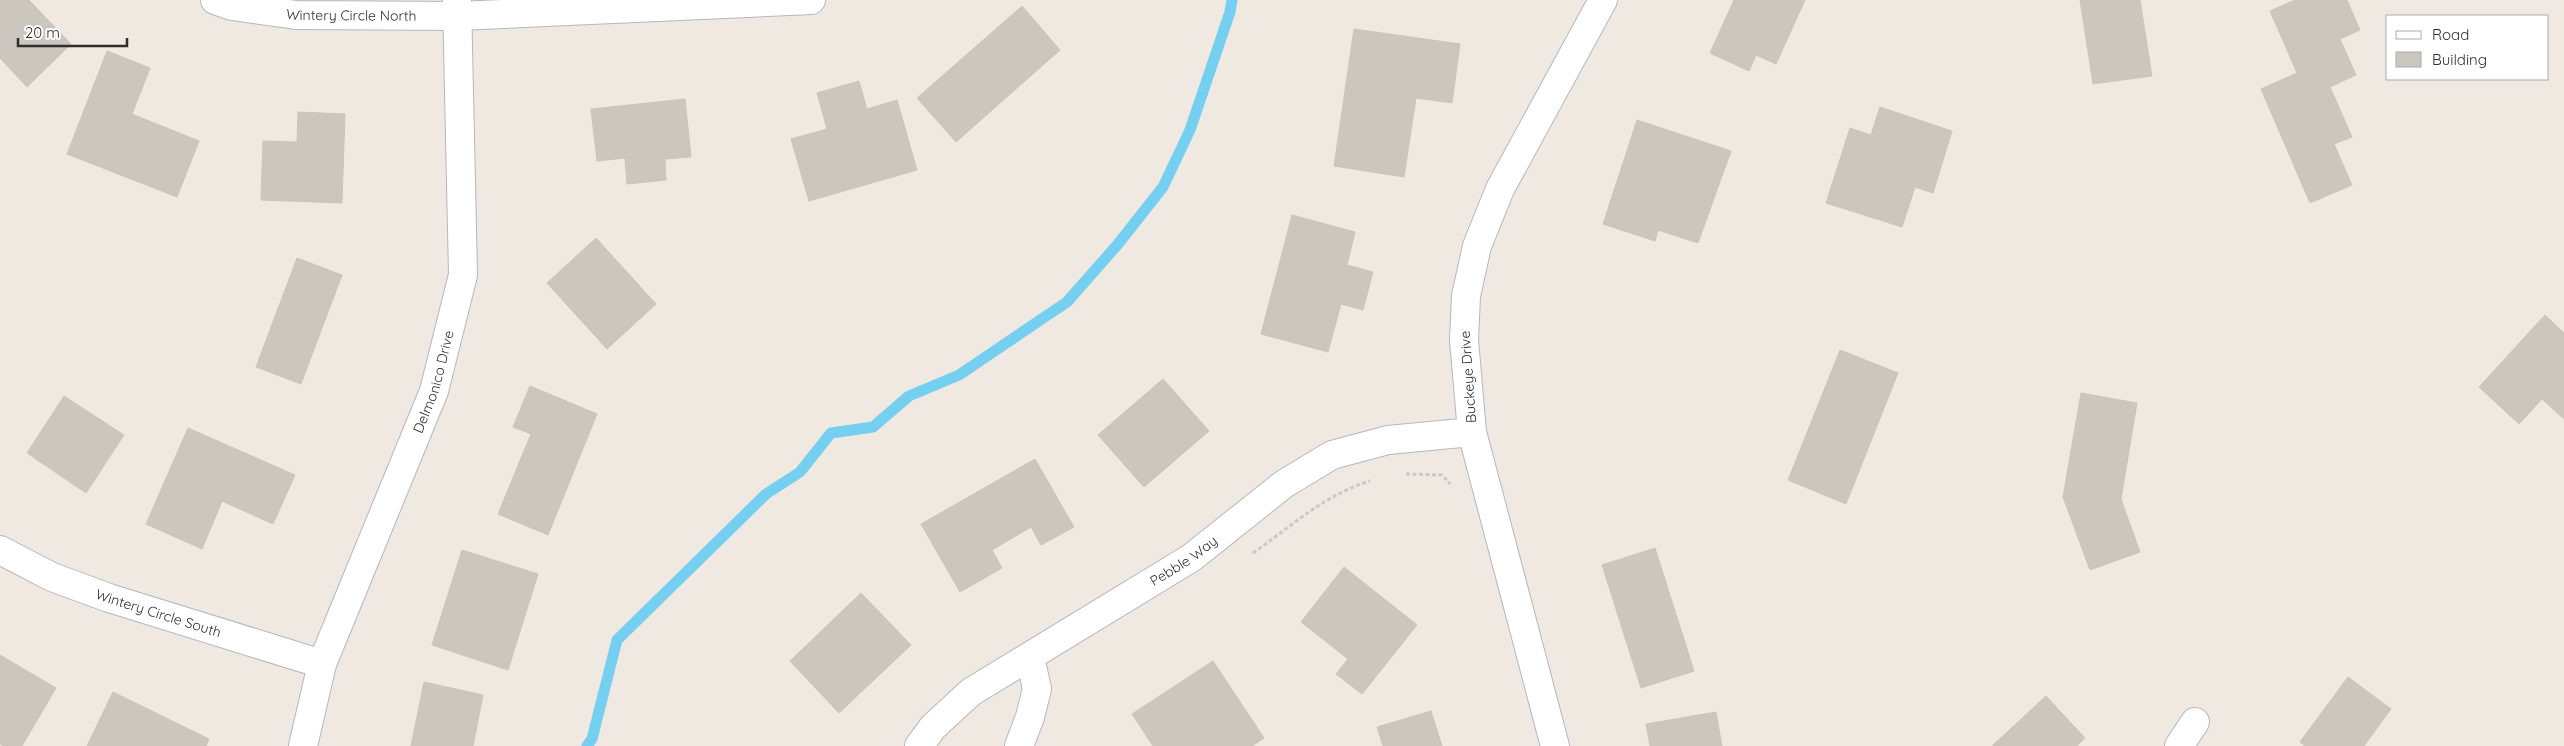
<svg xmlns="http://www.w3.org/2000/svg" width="2564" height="746" font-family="Quicksand,sans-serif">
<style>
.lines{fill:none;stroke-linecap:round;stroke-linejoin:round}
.stream{stroke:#75cff0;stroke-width:11}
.building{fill:#cbc7bf;stroke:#cbc5ba}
.minor-casing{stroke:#b4b7c1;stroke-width:30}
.path{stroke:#c9c9c9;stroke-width:3;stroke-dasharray:4 2.5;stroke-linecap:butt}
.minor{stroke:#fff;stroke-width:28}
.labels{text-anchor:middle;stroke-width:4;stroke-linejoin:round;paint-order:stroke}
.street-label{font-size:14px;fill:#2e2e2e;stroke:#fff}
</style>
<rect width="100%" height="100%" fill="#efe9e1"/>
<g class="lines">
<!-- stream -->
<path class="stream" d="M587,746L592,739L617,640L766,494L800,472L831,433L873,427L909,396L959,375L1067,302L1118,244L1163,187L1190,130L1230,12L1232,0"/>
</g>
<!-- building -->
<g class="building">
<path d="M0,0H29L71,44L27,87L0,58Z"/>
<path d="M1734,0H1805L1776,64L1756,55L1749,71L1710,53Z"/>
<path d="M2080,0H2140L2152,76L2093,84Z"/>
<path d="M2295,0H2347L2360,30L2340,39L2356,75L2330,87L2352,137L2334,144L2352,185L2310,203L2261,89L2297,73L2270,11Z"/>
<path d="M1022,6L1060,50L956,142L917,98Z"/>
<path d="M1354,29L1460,44L1452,103L1416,98L1404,177L1334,166Z"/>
<path d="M107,51L150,68L132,114L199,141L177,197L67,154Z"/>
<path d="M859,81L867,109L897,100L917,170L809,201L791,139L827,129L817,93Z"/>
<path d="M685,99L691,157L665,159L666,180L627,184L625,158L597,161L591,109Z"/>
<path d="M1880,107L1952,131L1933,193L1915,187L1902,227L1826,203L1850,128L1871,135Z"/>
<path d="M298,112L345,114L342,203L261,200L263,141L297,142Z"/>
<path d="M1637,120L1731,151L1698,243L1658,230L1655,241L1603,224Z"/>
<path d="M1292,215L1355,232L1347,265L1373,272L1363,310L1341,304L1328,352L1261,334Z"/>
<path d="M596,238L656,304L607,349L547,283Z"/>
<path d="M297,258L342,275L301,384L256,367Z"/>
<path d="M2545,315L2564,333V419L2542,399L2519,424L2479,387Z"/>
<path d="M1840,350L1898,373L1846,504L1788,480Z"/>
<path d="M1163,379L1209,431L1144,487L1098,435Z"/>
<path d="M530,386L597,414L548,535L498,514L531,434L513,427Z"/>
<path d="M2081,393L2137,403L2121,499L2140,552L2090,570L2063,497Z"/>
<path d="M64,396L124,435L86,493L27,453Z"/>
<path d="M188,428L295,475L273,524L222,501L202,549L146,524Z"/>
<path d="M1035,459L1074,527L1041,545L1031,527L992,550L1002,568L960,592L921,524Z"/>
<path d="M1655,548L1694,671L1641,688L1602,565Z"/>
<path d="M462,550L538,574L508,670L432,645Z"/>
<path d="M1344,567L1417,625L1362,694L1336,674L1348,659L1301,622Z"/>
<path d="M861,593L911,645L839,713L790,661Z"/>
<path d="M0,655L56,688L22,746H4L0,744Z"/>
<path d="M1213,661L1264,738L1252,746H1153L1132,714Z"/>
<path d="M2348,677L2391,709L2364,746H2305L2300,742Z"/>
<path d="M424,682L483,695L473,746H411Z"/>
<path d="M113,692L209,739L206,746H87Z"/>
<path d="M2046,696L2085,738L2077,746H1992Z"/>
<path d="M1431,711L1442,746H1383L1377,727Z"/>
<path d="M1716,712L1722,746H1650L1646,724Z"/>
</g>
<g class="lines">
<defs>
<g id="minor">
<path id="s1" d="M215,0L232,6L296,15L458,16L811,0"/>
<path id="s2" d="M0,550L52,577L109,598L322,664"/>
<path id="s3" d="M303,746L322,664L434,391L463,275L457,0"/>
<path id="s4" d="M919,746L933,727L971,692L1191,558L1284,484L1332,455L1388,440L1472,432"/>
<path d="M1019,746L1030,717L1037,689L1030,657"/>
<path d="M1555,746L1472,432L1464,340L1466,296L1477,246L1500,189L1603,0"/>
<path d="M2179,746L2195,722"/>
</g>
</defs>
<!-- minor casing -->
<use href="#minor" class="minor-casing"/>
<!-- path -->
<g class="path">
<path d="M1406,474L1442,475L1450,484"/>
<path d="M1253,553C1292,526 1324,495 1370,481"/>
</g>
<!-- minor -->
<use href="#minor" class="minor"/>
</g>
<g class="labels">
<!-- street labels -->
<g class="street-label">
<text dy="5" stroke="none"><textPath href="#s1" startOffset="138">Wintery Circle North</textPath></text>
<text transform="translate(1468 377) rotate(-94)" y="5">Buckeye Drive</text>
<text dy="5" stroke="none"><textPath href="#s3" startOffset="388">Delmonico Drive</textPath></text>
<text dy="5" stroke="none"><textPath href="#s4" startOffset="325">Pebble Way</textPath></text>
<text dy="5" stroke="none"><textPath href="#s2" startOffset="171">Wintery Circle South</textPath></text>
</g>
</g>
<!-- legend -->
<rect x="2386" y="15" width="162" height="65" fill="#ffffff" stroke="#ababab"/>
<rect x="2396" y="31" width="25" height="8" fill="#ffffff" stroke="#ababab"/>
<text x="2432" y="40" font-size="15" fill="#2e2e2e">Road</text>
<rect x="2396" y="52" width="25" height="15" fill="#cbc7bf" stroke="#ababab"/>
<text x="2432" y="65" font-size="15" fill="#2e2e2e">Building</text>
<!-- scale -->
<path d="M18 38v8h109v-8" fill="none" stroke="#2e2e2e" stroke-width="2.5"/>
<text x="25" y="38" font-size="15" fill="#2e2e2e" stroke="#ffffff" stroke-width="4" paint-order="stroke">20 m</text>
</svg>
